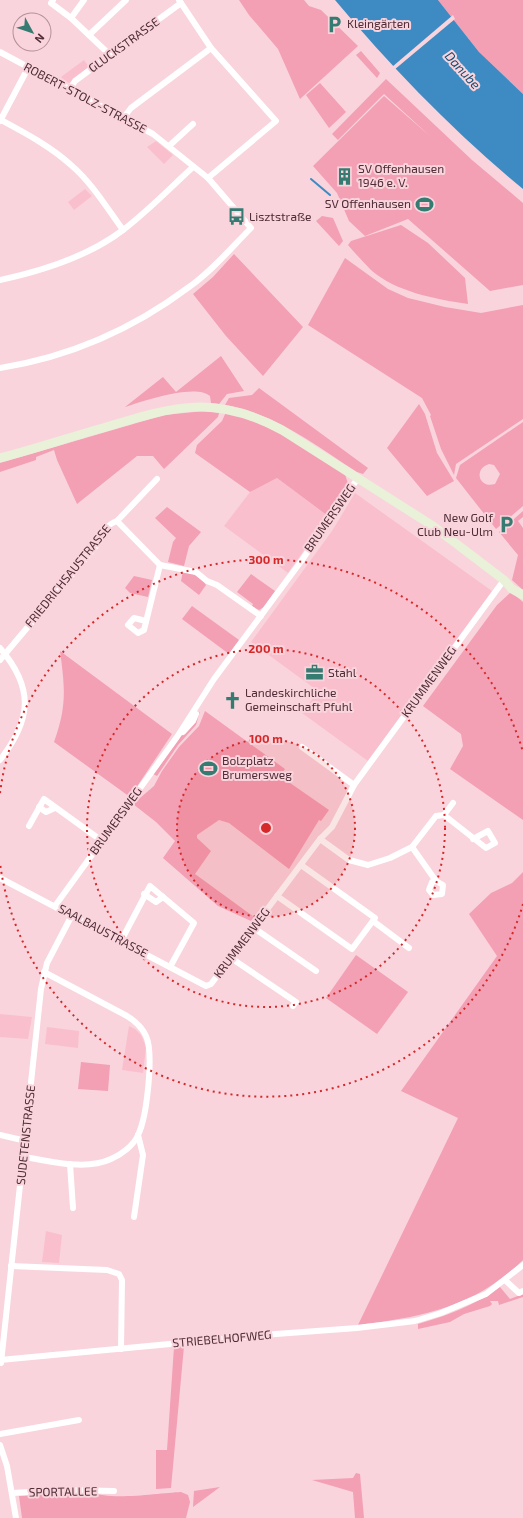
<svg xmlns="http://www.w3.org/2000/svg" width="523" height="1518" font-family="'Exo 2',sans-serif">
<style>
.built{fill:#fabfcd}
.green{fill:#f39fb4;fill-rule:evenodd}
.water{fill:#3e8bc3}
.pier{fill:#f9d4dc}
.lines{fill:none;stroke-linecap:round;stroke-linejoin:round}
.stream{stroke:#3e8bc3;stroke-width:2}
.street{stroke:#fff;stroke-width:6}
.secondary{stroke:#e9f1d9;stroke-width:9}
.ring{fill:none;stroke:#d62828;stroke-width:2;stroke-dasharray:2 4}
.labels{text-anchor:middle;stroke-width:4;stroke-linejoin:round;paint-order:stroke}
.poi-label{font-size:12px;fill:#4f2c36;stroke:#f9d4dc;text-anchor:start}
.street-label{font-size:12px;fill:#4f2c36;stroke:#f9d4dc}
.water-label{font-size:13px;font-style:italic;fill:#104a70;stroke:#f9d4dc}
.centre{fill:#d62828;stroke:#f9d4dc;stroke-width:2}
.ring-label{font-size:12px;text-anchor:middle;font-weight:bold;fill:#d62828;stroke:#f9d4dc;stroke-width:4;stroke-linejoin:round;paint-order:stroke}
</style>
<rect width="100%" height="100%" fill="#f9d4dc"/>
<!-- built -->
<g class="built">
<path d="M84,60L89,67L69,83L64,80L61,77Z"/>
<path d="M156,141L173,155L164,164L147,147Z"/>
<path d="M85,189L92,196L74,210L68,202Z"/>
<path d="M277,478L328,516L288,573L224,526L250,492Z"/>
<path d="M355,493L492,591L368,761L302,713L318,691L251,642L332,531Z"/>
<path d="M0,1014L32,1017L28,1039L0,1037Z"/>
<path d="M129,1026L135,1029L141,1035L146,1047L143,1073L122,1070Z"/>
<path d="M47,1027L79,1031L78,1048L45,1044Z"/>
<path d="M46,1231L62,1235L59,1263L42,1262Z"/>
</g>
<!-- green -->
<g class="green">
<path d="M239,0H304L309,6L321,10L358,46L300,99L278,49L249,15Z"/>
<path d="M438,0H523V94L479,52Z"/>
<path d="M361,51L380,73L377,78L356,55Z"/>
<path d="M386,79L472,160L523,203V285L490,291L408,219L365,236L349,221L337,193L313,166L384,96L431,137L384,94L338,140L332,134Z"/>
<path d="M320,83L346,112L329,128L306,95Z"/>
<path d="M322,216L333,218L343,241L339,246L316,221Z"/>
<path d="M401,225L428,243L465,278L468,304C435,299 396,292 371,270C363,262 355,253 348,245L351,241Z"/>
<path d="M234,254L303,327L263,376L226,336L193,294L213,277Z"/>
<path d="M345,258L388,289L408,298L445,307L481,313L523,305V419L456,464L454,475L441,449L430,416L431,415L422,398L308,325Z"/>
<path d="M221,356L244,391L227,394L219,404L211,403L210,396C196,383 142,401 125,407L163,377L176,392Z"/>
<path d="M259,388L368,468L363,474L357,472C314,444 276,414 225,405L229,398L252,395Z"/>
<path d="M419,404L425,414L437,453L454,481L427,496L387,448Z"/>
<path d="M205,411L219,413L218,417L164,469L153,456H137L77,504L57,460L54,450L36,457V460L0,472V463L164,415Z"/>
<path d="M226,412C270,423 307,450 345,474L348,484L328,516L277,478L250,492L195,453L197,445L222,421Z"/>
<path d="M523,422V506L496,529L456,478L460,465ZM489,464L494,465L500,474L495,484C479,489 473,469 489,464Z"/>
<path d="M167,507L201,532L189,546L184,566L168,562L173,542L176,538L155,518Z"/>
<path d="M523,511V517L518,521L523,528V590L512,580L518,555L499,532Z"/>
<path d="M183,571C193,573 201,577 206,585L199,595L181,581Z"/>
<path d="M251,574L275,591L264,607L259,610L252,606L253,604L237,592Z"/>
<path d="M134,576L152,580L148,597L130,593L125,588Z"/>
<path d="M511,592L523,602V820L450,769L463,746L461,734L423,706L497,605Z"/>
<path d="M192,606L239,640L229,654L182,619Z"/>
<path d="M60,651L172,734L130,797L54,742C67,706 65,688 60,651Z"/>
<path d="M200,711L196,725L178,745L157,776L153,774L179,738L190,728Z"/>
<path d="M205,711L285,769L280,776L329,810L321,821L319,820L289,869L229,823L219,820L197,835V838L211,851L195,874L254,917L251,921L218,906L163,858L175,841L156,822L133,804L154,786L162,771L179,747L199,726Z"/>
<path d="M523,872V1260C475,1307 422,1317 358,1325L458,1118L401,1091L497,956L469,914L491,893L512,883Z"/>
<path d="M356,955L408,992L377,1034L326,998Z"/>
<path d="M81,1062L110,1065L108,1091L78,1089Z"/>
<path d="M500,1287L510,1299L523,1294V1297L499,1305L498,1301H490L492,1304L490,1306L464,1314L450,1322L418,1329V1324C450,1315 472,1306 500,1287Z"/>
<path d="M184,1346L171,1488L156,1489V1450H167L174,1347Z"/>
<path d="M356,1473L360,1474L364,1518H355L353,1492L312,1480L353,1478Z"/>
<path d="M220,1487L193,1507L194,1491Z"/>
<path d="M92,1492C109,1501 160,1493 181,1492L188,1495L190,1502L186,1518H22L19,1496Z"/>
</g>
<!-- water -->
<path class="water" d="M335,0H438L479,52L523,94V189C455,133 392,68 335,0Z"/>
<!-- pier -->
<path class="pier" d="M453,15L455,19L394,70L392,67Z"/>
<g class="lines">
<!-- stream -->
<path class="stream" d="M311,179L330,195"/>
<!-- street -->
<g class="street">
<path d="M53,0L51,3L71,18L110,55"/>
<path d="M179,0L211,48L276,121L208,178"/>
<path d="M71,18L84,0"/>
<path d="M89,35L126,0"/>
<path d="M0,52L153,134L208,178L251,228C231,248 212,271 189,287C133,329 69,357 0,368"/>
<path d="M70,89L75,81L110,55L181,3"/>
<path d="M124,117L131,108L211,48"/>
<path d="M1,120C25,133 50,146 71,165C92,183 107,208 123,230"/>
<path d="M0,121L28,68"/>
<path d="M169,146L193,124"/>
<path d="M0,280C42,271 89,256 123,230C148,211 170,188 193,167"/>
<path d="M117,521L160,565L196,572L207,581L217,585L261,616"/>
<path d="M146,621L134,618L128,625L138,633L144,630L160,565"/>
<path d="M0,648C35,689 31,720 0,760"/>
<path d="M0,660L96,546C103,537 104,525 117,521L157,479"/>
<path d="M183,732L193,721L196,714"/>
<path d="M302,747L354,785"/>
<path d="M39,807L46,812L55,808"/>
<path d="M444,815L453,803"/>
<path d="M29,826L44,799L102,841"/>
<path d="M320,839L349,860L368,865L390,858L412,847L436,816L444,815L486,848L495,843L488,831L473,839"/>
<path d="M412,847L436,881L443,885L442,894L433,895L429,890L432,882L436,881"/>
<path d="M0,878L206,986L211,984L320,839L332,827L354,785L504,580"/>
<path d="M144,894L156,902L163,897"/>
<path d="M277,896L352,949L375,918L301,865"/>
<path d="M55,906L177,737L214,679L302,560L358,478"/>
<path d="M373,921L409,948"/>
<path d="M254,928L316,971"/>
<path d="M121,941L150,886L194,923L170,967"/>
<path d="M231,958L296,1002L293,1006"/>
<path d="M0,1135L26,1141"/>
<path d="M24,1157C51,1161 85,1171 111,1159C121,1155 134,1145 138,1135C147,1117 154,1053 146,1036C142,1027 135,1021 127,1016L44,972"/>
<path d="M70,1164L73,1208"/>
<path d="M134,1217L143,1155L138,1135"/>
<path d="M11,1266L107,1270L119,1274L122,1280L121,1349"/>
<path d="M505,1280L519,1293L523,1291"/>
<path d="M0,1360L276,1334L357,1328L415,1321L441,1313L486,1294L523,1265"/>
<path d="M1,1363L41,989L47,963L72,915"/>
<path d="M0,1434L79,1420"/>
<path d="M0,1445L7,1466L16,1518"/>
<path d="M12,1493L67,1490L114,1491"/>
</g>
<!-- secondary -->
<path class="secondary" d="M0,458C35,449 70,437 106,427C175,406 215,394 282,430L433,526L504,580L512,589L523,595"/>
</g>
<!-- distance rings -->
<circle cx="266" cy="828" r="89" fill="#d62828" fill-opacity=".12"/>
<g class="ring">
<circle cx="266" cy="828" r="89"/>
<circle cx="266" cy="828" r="179"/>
<path d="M523 904A268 268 0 0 1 0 863M0 793A268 268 0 0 1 523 752"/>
</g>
<!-- icons -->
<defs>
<symbol id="parking-bare" viewBox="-9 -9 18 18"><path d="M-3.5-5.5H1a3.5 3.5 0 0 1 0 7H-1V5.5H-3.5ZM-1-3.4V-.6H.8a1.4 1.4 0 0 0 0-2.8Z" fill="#357b71" stroke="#f9d4dc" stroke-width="2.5" paint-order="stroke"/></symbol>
<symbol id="building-bare" viewBox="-9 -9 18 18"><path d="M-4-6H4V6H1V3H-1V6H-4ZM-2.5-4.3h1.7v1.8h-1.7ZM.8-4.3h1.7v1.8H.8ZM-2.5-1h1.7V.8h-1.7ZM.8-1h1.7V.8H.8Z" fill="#357b71" stroke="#f9d4dc" stroke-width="2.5" paint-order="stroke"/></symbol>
<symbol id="stadium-bare" viewBox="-9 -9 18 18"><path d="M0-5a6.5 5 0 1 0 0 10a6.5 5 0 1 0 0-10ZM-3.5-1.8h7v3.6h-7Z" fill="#357b71" stroke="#f9d4dc" stroke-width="2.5" paint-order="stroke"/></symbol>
<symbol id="bus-bare" viewBox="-9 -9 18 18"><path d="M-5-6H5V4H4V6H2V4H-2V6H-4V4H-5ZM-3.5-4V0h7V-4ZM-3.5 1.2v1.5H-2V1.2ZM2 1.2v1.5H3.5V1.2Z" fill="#357b71" stroke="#f9d4dc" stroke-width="2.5" paint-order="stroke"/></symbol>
<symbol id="office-bare" viewBox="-9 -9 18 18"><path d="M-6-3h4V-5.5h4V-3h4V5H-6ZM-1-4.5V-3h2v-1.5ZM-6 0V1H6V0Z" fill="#357b71" stroke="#f9d4dc" stroke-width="2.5" paint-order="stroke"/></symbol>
<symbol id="church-bare" viewBox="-9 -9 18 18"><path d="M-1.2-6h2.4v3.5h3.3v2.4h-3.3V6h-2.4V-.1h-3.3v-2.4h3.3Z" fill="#357b71" stroke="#f9d4dc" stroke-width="2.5" paint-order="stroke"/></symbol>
</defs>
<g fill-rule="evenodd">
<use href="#parking-bare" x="322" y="12" width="25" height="25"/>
<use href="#building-bare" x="332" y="164" width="25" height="25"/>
<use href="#stadium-bare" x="412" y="192" width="25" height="25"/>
<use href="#bus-bare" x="224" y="204" width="25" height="25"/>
<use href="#parking-bare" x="494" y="512" width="25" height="25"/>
<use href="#office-bare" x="302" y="660" width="25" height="25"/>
<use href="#church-bare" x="220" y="688" width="25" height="25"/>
<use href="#stadium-bare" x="196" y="756" width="25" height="25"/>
</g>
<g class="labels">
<!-- poi labels -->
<g class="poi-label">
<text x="347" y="28">Kleingärten</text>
<text x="358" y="173">SV Offenhausen<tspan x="358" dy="14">1946 e. V.</tspan></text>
<text x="411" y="208" text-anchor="end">SV Offenhausen</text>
<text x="249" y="221">Lisztstraße</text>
<text x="493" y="522" text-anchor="end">New Golf<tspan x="493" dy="14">Club Neu-Ulm</tspan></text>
<text x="328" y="677">Stahl</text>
<text x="245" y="697">Landeskirchliche<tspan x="245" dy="14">Gemeinschaft Pfuhl</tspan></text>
<text x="222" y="765">Bolzplatz<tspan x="222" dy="14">Brumersweg</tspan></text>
</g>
<!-- street labels -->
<g class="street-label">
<text transform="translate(124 45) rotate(-36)" y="4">GLUCKSTRASSE</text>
<text transform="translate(85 98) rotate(28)" y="4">ROBERT-STOLZ-STRASSE</text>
<text transform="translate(330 518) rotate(-55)" y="4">BRUMERSWEG</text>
<text transform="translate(68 576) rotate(-51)" y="4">FRIEDRICHSAUSTRASSE</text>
<text transform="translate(429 682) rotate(-54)" y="4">KRUMMENWEG</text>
<text transform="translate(116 821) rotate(-54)" y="4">BRUMERSWEG</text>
<text transform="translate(103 931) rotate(28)" y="4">SAALBAUSTRASSE</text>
<text transform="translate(242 943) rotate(-53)" y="4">KRUMMENWEG</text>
<text transform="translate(26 1135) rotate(-84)" y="4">SUDETENSTRASSE</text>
<text transform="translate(222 1339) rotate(-5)" y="4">STRIEBELHOFWEG</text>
<text transform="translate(63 1492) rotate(-1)" y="4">SPORTALLEE</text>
</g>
<!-- water labels -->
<g class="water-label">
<text transform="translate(463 70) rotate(48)" y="5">Danube</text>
</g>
</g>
<circle cx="266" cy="828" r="6" class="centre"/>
<g class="ring-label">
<text x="266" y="564">300 m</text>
<text x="266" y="653">200 m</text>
<text x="266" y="743">100 m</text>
</g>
<!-- north arrow -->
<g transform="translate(32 32) rotate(130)"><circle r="19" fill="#f9d4dc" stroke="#b5919a"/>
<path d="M0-3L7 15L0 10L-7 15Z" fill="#357b71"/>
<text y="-6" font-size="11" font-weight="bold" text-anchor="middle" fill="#4f2c36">N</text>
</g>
</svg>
